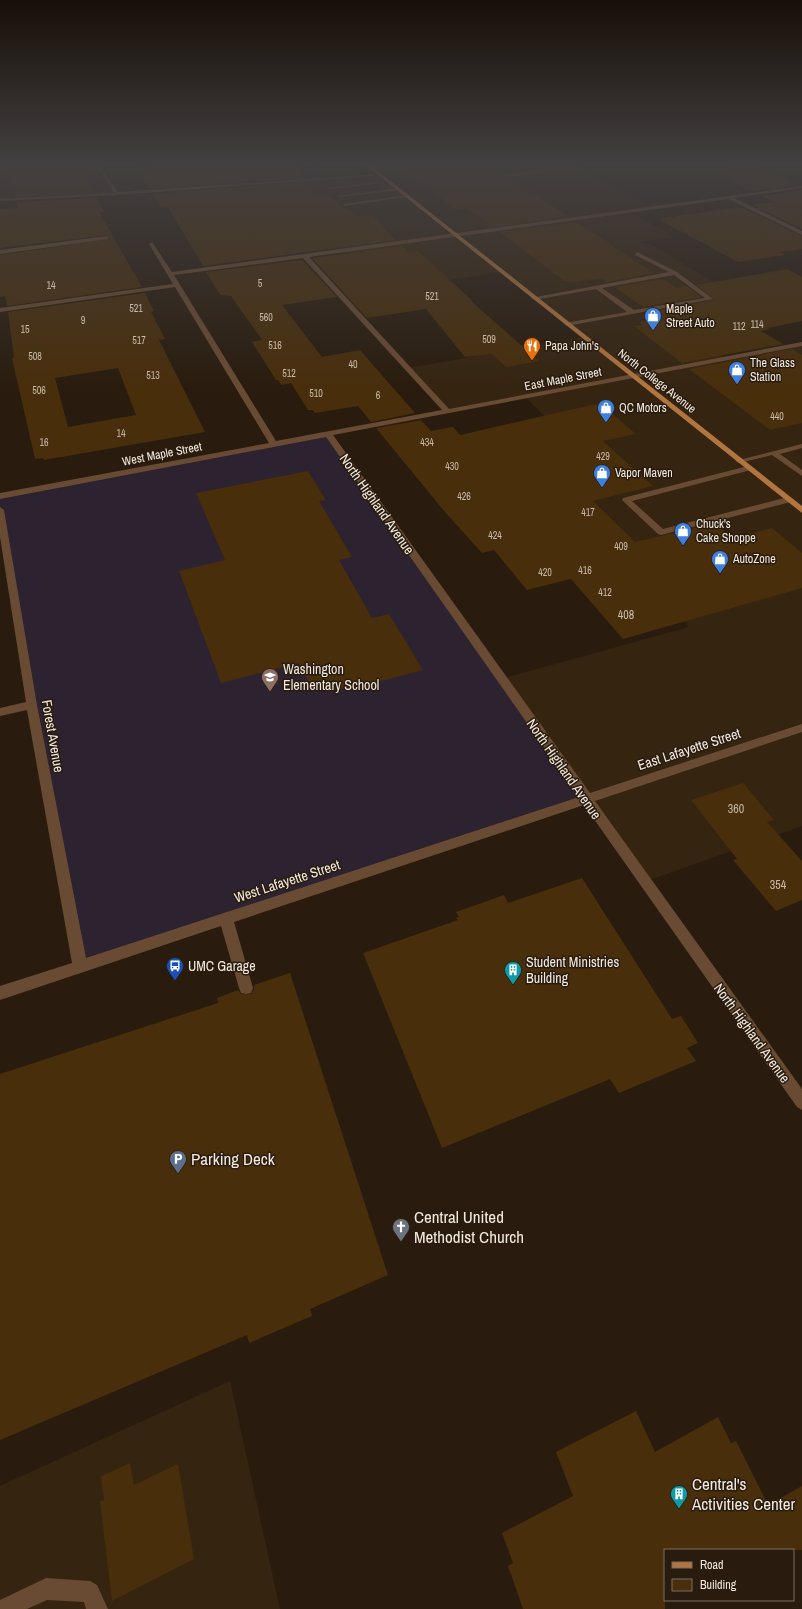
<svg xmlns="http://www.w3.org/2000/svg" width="802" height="1609" font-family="'Archivo Narrow',sans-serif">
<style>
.built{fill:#352410}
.education{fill:#2c2230}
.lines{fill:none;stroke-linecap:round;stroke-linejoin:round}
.stream{fill:#010d11;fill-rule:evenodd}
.building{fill:#482e0b;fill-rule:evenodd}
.minor{fill:#694b33;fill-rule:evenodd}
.major{fill:#b27540;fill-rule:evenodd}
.labels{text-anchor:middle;stroke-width:3;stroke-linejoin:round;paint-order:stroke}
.far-number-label{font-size:10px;fill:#c8baab}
.far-poi-label{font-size:12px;fill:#f2e9e0;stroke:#291c0e;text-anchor:start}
.far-street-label{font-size:12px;fill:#f2e9e0;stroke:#291c0e}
.number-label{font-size:12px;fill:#c8baab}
.street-label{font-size:14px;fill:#f2e9e0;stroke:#291c0e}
.poi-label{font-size:14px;fill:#f2e9e0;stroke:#291c0e;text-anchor:start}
.near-poi-label{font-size:17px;fill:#f2e9e0;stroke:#291c0e;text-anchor:start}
</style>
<rect width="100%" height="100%" fill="#291c0e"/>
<!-- built -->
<g class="built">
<path d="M0,164H97L117,194L0,200Z"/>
<path d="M366,164H573L652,208L631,211L674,237L640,242L643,244L649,243L763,312L681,328L726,359L802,344V826L644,882L501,679L689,627L605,538L582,544L578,449L525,397L448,412L408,368L583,337L502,272L380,290L340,251L282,182L379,175Z"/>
<path d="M230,1381L280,1609H0V1486Z"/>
</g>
<!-- education -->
<path class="education" d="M328,434L585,799L80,966L0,510V496Z"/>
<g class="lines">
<!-- stream -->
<g class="stream">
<path d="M314,164H319C310,170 299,181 287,176L304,172Z"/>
<path d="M162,184L163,186L133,188L131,187Z"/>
</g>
</g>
<!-- building -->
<g class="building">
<path d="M6,164H77L78,168L82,167L94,193L15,197Z"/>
<path d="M206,164H298L304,178L149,188L136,168L170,166L171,168Z"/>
<path d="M396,164H487L501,173V175L509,178L568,216L493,227L468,208L457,210Z"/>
<path d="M730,164H749L798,185L752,191L724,178Z"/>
<path d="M306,182L312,194L323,192L357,217L371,215L396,240L203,266L168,207L161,208L152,194Z"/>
<path d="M802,190V229L752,205L774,202L761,196Z"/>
<path d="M97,198L104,212H99L142,287L7,306L5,296L0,297V255L110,239L107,235L0,248V209L18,208L16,202Z"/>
<path d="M740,207L802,236V249L780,252L785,255L738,262L658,219Z"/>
<path d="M576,222L614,246H612L654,273L607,282L602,278L574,282L564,281L500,232Z"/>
<path d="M402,246L408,252L418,251L473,301H471L539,361L506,367L492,354L465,357L426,309L367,318L312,258Z"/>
<path d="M302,260L337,297L282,305L322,357L360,350L415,413L371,422L358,406L315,413L313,410H308L291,383L281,385L278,380H276L252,342L262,340L231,296L220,295L206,272Z"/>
<path d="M788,269L802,277V321L767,328L770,329L761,331L783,344L682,363L634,326L643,325L640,322L660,319L650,312L714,300L696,285Z"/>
<path d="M663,279L677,288L687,286L701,297L643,307L614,287Z"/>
<path d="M145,293L154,311L151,312L165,339L159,340L205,432L44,460L43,458L35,459L12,358H14L8,312ZM118,368L136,415L68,427L55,378Z"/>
<path d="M792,349L802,355V423L770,430L689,369Z"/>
<path d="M596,404L598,406L602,405L636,434L603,441L653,486L593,501L635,542L715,523L732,538L772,528L802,553V588L623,639L571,579L527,590L494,550L482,553L445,512L376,428L421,420L431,431L453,427L460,435Z"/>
<path d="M308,471L326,500L319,501L352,557L339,560L372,618L389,614L423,670L356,688L355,685L329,692L325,683L311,687L299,663L221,683L179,571L225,560L196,493Z"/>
<path d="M743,783L774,820L767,822L802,861V900L776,911L733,860L737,859L691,800Z"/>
<path d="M582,878L672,1019L681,1016L698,1043L687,1048L696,1061L619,1093L610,1079L442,1148L363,953L458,920L456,918L459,917L456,912L504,895L508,903Z"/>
<path d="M290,973L388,1275L310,1309L312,1316L249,1343L247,1335L0,1440V1074L218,1003L217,998L238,990L241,994H251L254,989V985Z"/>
<path d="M636,1411L655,1452L718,1417L731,1443L736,1441L768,1505L802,1486V1550H665V1609H523L508,1566L513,1563L502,1533L573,1496L556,1452Z"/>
<path d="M130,1463L134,1485L178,1464L194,1559L112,1601L100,1501L104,1500L101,1476Z"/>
</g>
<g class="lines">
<!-- minor -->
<g class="minor">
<path d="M95,164H99L118,192L380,174L382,175L117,195L0,201V199L114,193Z"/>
<path d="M544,164H548V172L508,177L502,174L544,170Z"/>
<path d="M377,182L375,184L328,189L326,188Z"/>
<path d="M802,186V188L734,198L802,231V235L728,199L309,257L449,409L802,342V346L333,435L590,793L802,724V732L595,801L802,1089V1110L797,1107L584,805L234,922L253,988L251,993L246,994L241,993L239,988L221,926L0,1000V986L72,963L27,710L0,716V708L26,702L0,537V507L4,510L37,705L86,958L579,797L326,437L0,499V493L269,443L175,287L0,312V308L173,284L149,244L152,242L172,272ZM303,258L442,410L276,441L174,275Z"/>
<path d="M398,188L400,190L338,197L336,196Z"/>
<path d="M409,195L407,197L345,206L342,204Z"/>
<path d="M107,236L109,239L0,254V250Z"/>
<path d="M637,252L677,272L713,299L567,326L564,324L565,323L627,312L596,289L534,300L531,298L669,272L635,255ZM674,275L705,298L634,310L602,288Z"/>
<path d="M802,444V448L780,454L802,470V476L772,455L739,463L735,461Z"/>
<path d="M748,466L752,468L751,470L632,501L663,529L788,497L792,500L791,502L661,535L658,534L622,500L623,498Z"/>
<path d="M46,1578L90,1581L97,1585L108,1609H86L84,1602L47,1600L27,1609H0V1600Z"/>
</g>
<!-- major -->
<path class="major" d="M364,164H369L802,506V513Z"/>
</g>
<!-- sky -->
<linearGradient id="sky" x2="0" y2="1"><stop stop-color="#170f08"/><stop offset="0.42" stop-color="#434041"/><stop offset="1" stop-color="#434041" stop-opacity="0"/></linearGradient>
<rect width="802" height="389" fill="url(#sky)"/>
<!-- icons -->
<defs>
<symbol id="shop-pin" viewBox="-11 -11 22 30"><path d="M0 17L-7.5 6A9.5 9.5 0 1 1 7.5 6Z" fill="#3f7fe0" stroke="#291c0e"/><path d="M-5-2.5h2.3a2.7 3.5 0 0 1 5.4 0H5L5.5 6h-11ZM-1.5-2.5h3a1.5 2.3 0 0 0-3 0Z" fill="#fff"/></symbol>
<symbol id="restaurant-pin" viewBox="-11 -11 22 30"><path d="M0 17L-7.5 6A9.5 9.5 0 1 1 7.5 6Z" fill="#e8710a" stroke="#291c0e"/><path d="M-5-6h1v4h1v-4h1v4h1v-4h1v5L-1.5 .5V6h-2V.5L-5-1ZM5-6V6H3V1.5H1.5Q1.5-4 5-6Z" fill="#fff"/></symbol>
<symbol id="school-pin" viewBox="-11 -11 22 30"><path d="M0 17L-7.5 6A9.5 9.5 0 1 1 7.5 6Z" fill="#8d6e63" stroke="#291c0e"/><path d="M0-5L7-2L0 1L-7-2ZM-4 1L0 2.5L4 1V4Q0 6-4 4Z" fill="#fff"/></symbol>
<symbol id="bus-pin" viewBox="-11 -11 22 30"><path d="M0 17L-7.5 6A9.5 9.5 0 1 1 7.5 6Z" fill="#1a4fb4" stroke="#291c0e"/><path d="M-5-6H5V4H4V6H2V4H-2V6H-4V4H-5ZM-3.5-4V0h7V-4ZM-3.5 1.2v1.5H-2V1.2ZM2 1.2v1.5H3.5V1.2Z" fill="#fff"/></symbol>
<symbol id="building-pin" viewBox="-11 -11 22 30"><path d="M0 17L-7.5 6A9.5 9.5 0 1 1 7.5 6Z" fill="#0f9aa8" stroke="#291c0e"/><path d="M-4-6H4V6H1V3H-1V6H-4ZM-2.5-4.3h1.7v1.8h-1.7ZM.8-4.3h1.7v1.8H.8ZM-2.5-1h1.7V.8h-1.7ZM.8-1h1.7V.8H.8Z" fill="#fff"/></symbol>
<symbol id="parking-pin" viewBox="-11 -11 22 30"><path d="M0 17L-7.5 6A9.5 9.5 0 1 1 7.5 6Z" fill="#5c6f8a" stroke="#291c0e"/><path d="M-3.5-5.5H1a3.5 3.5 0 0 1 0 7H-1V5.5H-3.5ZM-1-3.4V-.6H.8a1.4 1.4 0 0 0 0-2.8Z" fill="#fff"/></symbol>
<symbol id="church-pin" viewBox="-11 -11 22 30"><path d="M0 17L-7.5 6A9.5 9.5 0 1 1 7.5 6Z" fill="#6b7280" stroke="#291c0e"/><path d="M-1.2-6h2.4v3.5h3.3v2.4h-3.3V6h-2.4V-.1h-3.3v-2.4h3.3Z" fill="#fff"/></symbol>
</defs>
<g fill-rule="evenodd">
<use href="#shop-pin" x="643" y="306" width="20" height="27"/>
<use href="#restaurant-pin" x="522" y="336" width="20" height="27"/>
<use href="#shop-pin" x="727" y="360" width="20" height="27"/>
<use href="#shop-pin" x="596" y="398" width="20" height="27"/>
<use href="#shop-pin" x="592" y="463" width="20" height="27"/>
<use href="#shop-pin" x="673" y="521" width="20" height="27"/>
<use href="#shop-pin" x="710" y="549" width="20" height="27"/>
<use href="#school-pin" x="260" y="667" width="20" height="27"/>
<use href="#bus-pin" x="165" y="956" width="20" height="27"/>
<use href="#building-pin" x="503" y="960" width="20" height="27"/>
<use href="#parking-pin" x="168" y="1149" width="20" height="27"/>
<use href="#church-pin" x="391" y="1217" width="20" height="27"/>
<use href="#building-pin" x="669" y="1484" width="20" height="27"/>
</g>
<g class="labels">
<!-- far-number labels -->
<g class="far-number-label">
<text x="260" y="287">5</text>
<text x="51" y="289">14</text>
<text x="432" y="300">521</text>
<text x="136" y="312">521</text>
<text x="266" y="321">560</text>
<text x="83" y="324">9</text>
<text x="757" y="328">114</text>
<text x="739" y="330">112</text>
<text x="25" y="333">15</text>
<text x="489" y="343">509</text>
<text x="139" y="344">517</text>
<text x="275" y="349">516</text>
<text x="35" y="360">508</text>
<text x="353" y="368">40</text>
<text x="289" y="377">512</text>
<text x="153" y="379">513</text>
<text x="39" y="394">506</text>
<text x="316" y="397">510</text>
<text x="378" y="399">6</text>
<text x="777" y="420">440</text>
<text x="121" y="437">14</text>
<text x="44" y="446">16</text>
<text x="427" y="446">434</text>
<text x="603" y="460">429</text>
<text x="452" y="470">430</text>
<text x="464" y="500">426</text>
<text x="588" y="516">417</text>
<text x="495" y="539">424</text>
<text x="621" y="550">409</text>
<text x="585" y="574">416</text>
<text x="545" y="576">420</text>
<text x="605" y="596">412</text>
</g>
<!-- far-poi labels -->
<g class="far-poi-label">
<text x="666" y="313">Maple<tspan x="666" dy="14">Street Auto</tspan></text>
<text x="545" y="350">Papa John's</text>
<text x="750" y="367">The Glass<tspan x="750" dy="14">Station</tspan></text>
<text x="619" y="412">QC Motors</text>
<text x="615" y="477">Vapor Maven</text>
<text x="696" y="528">Chuck's<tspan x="696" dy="14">Cake Shoppe</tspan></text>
<text x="733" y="563">AutoZone</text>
</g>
<!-- far-street labels -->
<g class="far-street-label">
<text transform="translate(563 379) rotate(-11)" y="4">East Maple Street</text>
<text transform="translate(657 381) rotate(38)" y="4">North College Avenue</text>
<text transform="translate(162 454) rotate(-11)" y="4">West Maple Street</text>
</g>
<!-- number labels -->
<g class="number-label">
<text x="626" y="619">408</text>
<text x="736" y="813">360</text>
<text x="778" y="889">354</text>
</g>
<!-- street labels -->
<g class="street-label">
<text transform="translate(377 504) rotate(55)" y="5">North Highland Avenue</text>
<text transform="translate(53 736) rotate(80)" y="5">Forest Avenue</text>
<text transform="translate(689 749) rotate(-18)" y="5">East Lafayette Street</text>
<text transform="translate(564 769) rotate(55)" y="5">North Highland Avenue</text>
<text transform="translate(287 881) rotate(-18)" y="5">West Lafayette Street</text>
<text transform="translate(752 1033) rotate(54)" y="5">North Highland Avenue</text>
</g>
<!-- poi labels -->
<g class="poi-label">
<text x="283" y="674">Washington<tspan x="283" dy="16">Elementary School</tspan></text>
<text x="526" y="967">Student Ministries<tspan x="526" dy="16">Building</tspan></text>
<text x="188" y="971">UMC Garage</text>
</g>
<!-- near-poi labels -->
<g class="near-poi-label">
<text x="191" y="1165">Parking Deck</text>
<text x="414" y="1223">Central United<tspan x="414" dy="20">Methodist Church</tspan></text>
<text x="692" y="1490">Central's<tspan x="692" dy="20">Activities Center</tspan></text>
</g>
</g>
<!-- legend -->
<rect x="664" y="1549" width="130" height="52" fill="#291c0e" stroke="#796e62"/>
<rect x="672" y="1562" width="20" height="6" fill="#b27540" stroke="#796e62"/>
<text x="700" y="1569" font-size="12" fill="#f2e9e0">Road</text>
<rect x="672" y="1579" width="20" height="12" fill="#482e0b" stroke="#796e62"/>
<text x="700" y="1589" font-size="12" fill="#f2e9e0">Building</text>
</svg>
